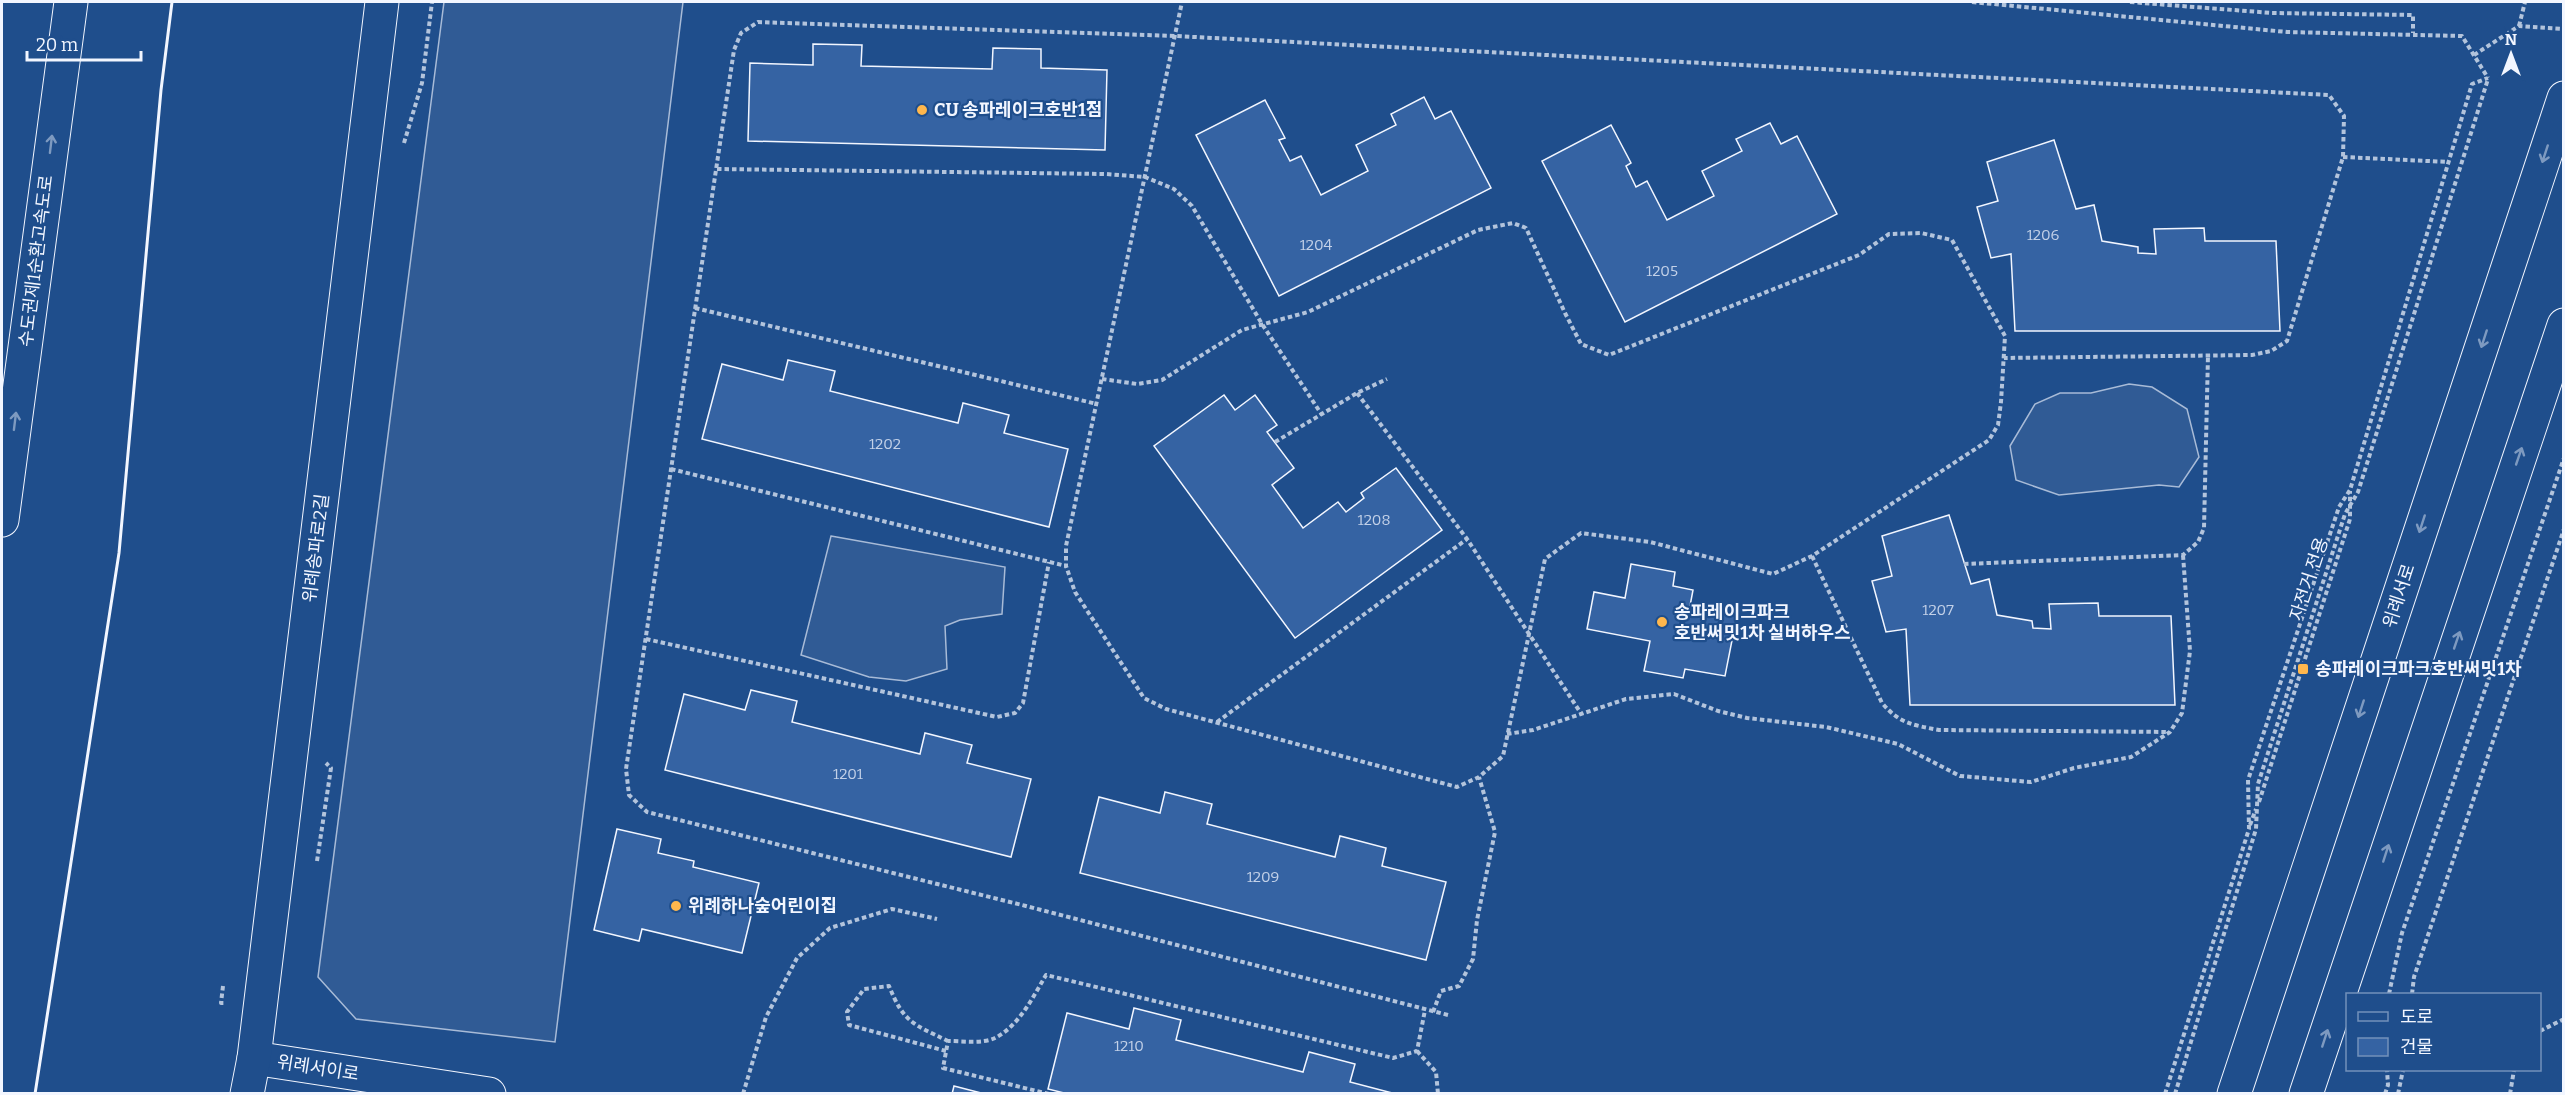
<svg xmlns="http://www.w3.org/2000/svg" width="2565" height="1095" font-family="Bitter,'Noto Sans KR',serif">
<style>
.built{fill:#305b95;stroke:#a8bbd7;stroke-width:1.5}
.building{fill:#3563a3;stroke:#f2f6ff;stroke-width:1.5}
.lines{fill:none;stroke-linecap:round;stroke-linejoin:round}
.tertiary-casing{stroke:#f2f6ff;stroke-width:35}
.primary-casing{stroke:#f2f6ff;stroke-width:35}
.motorway-casing{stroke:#f2f6ff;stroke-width:35}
.path{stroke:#b3c4dc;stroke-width:4;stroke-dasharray:4.5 3;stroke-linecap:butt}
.tertiary{stroke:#1f4e8c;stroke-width:33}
.primary{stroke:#1f4e8c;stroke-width:33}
.motorway{stroke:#1f4e8c;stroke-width:33}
.wall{stroke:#f2f6ff;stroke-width:3}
.oneway{stroke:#7e9ac0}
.poi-dot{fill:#ffb74d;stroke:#1f4e8c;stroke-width:2}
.labels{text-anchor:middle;stroke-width:4.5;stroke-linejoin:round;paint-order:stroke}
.number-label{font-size:15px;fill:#c3d1e8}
.poi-label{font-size:18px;font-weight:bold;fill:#f2f6ff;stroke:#1f4e8c;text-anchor:start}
.street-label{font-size:18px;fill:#f2f6ff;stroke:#1f4e8c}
</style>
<rect width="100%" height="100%" fill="#1f4e8c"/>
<!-- built -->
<g class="built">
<path d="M444,2H683L555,1042L356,1019L318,977Z"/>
<path d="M2129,384L2152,387L2187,409L2199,457L2179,487L2159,485L2059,495L2016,480L2010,446L2035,404L2060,393H2091Z"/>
<path d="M831,536L1005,567L1002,614L960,620L945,626L947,669L906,681L869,677L801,655Z"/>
</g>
<!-- building -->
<g class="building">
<path d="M813,44L862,45L861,66L992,69L993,48L1041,49V68L1107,70L1105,150L748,141L750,63L813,65Z"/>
<path d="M1424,97L1435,119L1451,111L1491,188L1279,296L1196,135L1265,100L1285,138L1279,140L1290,161L1301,156L1321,195L1368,171L1356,145L1396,125L1391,114Z"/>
<path d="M1770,123L1781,144L1797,136L1837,214L1625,322L1542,161L1611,125L1631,163L1626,166L1636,187L1647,181L1667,220L1714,196L1702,171L1742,151L1736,139Z"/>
<path d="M2054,140L2076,209L2094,205L2102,241L2138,247V253L2156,254L2154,229L2204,228L2205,241H2276L2280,331H2015L2011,254L1991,258L1977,207L1998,201L1987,162Z"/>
<path d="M788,360L835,371L830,391L958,423L963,403L1009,415L1004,433L1068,449L1049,527L702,439L722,364L783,380Z"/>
<path d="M1224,395L1235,410L1255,395L1277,425L1267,432L1294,468L1272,485L1303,528L1338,502L1346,512L1364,498L1361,493L1396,468L1442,530L1295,638L1154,446Z"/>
<path d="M1949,515L1971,584L1989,579L1997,615L2032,621L2033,628L2051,629L2049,604L2098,603L2099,616H2171L2175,705H1910L1906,629L1886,632L1872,581L1892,576L1882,536Z"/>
<path d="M1631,564L1675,572L1673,586L1693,590L1690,606L1737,615L1725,676L1685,669L1683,678L1644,671L1650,641L1587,629L1594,592L1625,598Z"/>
<path d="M751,690L797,701L792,722L920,754L925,733L972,745L967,763L1031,779L1011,857L665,770L684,694L745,710Z"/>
<path d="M1165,792L1212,804L1207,824L1335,857L1340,836L1386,848L1382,866L1446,882L1426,960L1080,873L1099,797L1160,813Z"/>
<path d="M617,829L661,839L658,853L694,861L693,867L759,883L742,953L642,929L639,941L594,930Z"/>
<path d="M1134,1008L1181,1020L1176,1040L1303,1072L1309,1052L1355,1064L1350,1082L1396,1094H1068L1048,1089L1067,1013L1129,1029Z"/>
<path d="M954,1086L985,1094H952Z"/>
</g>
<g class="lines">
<defs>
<g id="tertiary">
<path d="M254,1058L489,1094"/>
<path d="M247,1094L254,1058L382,2"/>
</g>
<g id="primary">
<path d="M2234,1094L2564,98"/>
<path d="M2306,1094L2564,325"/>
</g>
<path id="motorway" d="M2,520L71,2"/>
</defs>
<!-- tertiary casing -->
<use href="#tertiary" class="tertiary-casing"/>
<!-- primary casing -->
<use href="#primary" class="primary-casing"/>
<!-- motorway casing -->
<use href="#motorway" class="motorway-casing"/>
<!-- path -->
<g class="path">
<path d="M1972,2L2287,32L2462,36L2488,78"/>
<path d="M2130,2L2272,13L2413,15V33"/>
<path d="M2519,26L2525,2"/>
<path d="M2474,55L2519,26L2564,29"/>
<path d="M404,143L422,83L432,2"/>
<path d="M2343,157L2449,162"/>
<path d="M717,169L1106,174L1145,177L1174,189L1192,206L1262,324L1322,415"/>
<path d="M695,308L1097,404"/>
<path d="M1102,379L1137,384L1162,380L1242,330L1308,312L1478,230L1513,223L1526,228L1565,313L1581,344L1609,355L1859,255L1889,234L1921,233L1952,240L2005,336L2001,402L1998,425L1989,440L1812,556L1773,574L1650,542L1581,533L1545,559L1503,756L1479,777L1457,787L1166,709L1144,698L1075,592L1066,566V546L1182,2"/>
<path d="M1357,393L1467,539L1582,715"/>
<path d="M1275,442L1357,393L1387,379"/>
<path d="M671,469L1066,566"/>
<path d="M1812,556L1882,703C1900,724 1913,725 1939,730L2169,732"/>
<path d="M1964,564L2183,555L2198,542L2204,528L2208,355"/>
<path d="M646,639L997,717L1015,713L1023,703L1049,562"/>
<path d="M1217,722L1467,539"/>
<path d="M1507,734L1533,730L1626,699L1674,694L1718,711L1747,718L1826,727L1898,744L1960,776L2031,782L2074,768L2131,757L2170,732L2182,713L2190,651L2183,555"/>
<path d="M2259,802L2350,519V491"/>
<path d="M2250,825L2256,809"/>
<path d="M317,861L331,768L326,763"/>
<path d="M223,986L221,1003H226"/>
<path d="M2389,994L2402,933L2564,458"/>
<path d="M2412,994L2414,977L2564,529"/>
<path d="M1433,1012L1441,991L1459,986L1473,959L1477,920L1495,832L1479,777"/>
<path d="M1448,1015L1026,906L647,812L629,795L626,769L734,50L741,33L758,22L1175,36L2329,95L2344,116L2343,157L2287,341L2271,351L2252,355L2004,358"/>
<path d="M2540,1031L2564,1019"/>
<path d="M946,1051L849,1025L847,1012L864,989L889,986C904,1023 913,1024 948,1041"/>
<path d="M1417,1051L1436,1072L1438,1094"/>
<path d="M743,1094L766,1017L797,958L830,928L892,909L937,919"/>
<path d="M1049,1094L943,1068L948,1041C962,1041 983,1044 995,1038C1019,1026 1033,997 1046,975L1393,1058L1417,1051L1425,1010"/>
<path d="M2165,1094L2249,829L2248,780L2339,507L2350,490L2472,84L2488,78"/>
<path d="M2175,1094L2256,829L2258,784L2345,514L2358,492L2488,79"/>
<path d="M2385,1094L2388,1085L2387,1070"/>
<path d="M2398,1094L2403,1070"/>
<path d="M2510,1094L2514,1070"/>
</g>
<!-- tertiary -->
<use href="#tertiary" class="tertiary"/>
<!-- primary -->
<use href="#primary" class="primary"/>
<!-- motorway -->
<use href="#motorway" class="motorway"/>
<!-- wall -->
<path class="wall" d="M35,1094L119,553L161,90L172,2"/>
</g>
<!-- one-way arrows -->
<defs><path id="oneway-shaft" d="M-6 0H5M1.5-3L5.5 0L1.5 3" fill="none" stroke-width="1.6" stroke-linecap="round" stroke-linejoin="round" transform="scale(1.5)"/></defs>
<g class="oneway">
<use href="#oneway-shaft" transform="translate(51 144) rotate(-83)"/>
<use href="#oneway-shaft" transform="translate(2545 154) rotate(108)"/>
<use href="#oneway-shaft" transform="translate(2484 339) rotate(108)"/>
<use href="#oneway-shaft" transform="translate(15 421) rotate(-83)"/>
<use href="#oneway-shaft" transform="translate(2519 456) rotate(-71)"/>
<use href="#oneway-shaft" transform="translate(2422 524) rotate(108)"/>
<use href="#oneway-shaft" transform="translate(2457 640) rotate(-71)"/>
<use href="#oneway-shaft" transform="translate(2361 709) rotate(108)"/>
<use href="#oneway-shaft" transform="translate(2386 853) rotate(-72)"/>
<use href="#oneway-shaft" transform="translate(2325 1038) rotate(-72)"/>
</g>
<!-- markers -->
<g class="poi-dot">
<circle cx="922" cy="110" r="6"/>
<circle cx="1662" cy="622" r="6"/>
<rect x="2297" y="663" width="12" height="12" rx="3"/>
<circle cx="676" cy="906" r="6"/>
</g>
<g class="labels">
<!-- number labels -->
<g class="number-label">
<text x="2043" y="240">1206</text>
<text x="1316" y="250">1204</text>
<text x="1662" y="276">1205</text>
<text x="885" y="449">1202</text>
<text x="1374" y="525">1208</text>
<text x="1938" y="615">1207</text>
<text x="848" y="779">1201</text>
<text x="1263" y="882">1209</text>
<text x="1129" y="1051">1210</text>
</g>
<!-- poi labels -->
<g class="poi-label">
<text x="934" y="116">CU 송파레이크호반1점</text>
<text x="1674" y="618">송파레이크파크<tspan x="1674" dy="21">호반써밋1차 실버하우스</tspan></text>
<text x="2315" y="675">송파레이크파크호반써밋1차</text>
<text x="688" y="912">위례하나숲어린이집</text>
</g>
<!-- street labels -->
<g class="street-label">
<text transform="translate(36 261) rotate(-83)" y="6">수도권제1순환고속도로</text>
<text transform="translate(316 548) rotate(-83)" y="6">위례송파로2길</text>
<text transform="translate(2309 579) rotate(-72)" y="6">자전거 전용</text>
<text transform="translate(2399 596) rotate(-72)" y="6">위례서로</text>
<text transform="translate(318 1068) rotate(9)" y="6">위례서이로</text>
</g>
</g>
<!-- border -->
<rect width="2565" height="1095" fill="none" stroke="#f2f6ff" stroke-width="6"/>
<!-- legend -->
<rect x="2346" y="993" width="195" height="78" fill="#1f4e8c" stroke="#7391ba" stroke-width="1.5"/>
<rect x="2358" y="1012" width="30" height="9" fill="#1f4e8c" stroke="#7391ba" stroke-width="1.5"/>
<text x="2400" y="1023" font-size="18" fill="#f2f6ff">도로</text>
<rect x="2358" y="1038" width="30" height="18" fill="#3563a3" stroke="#7391ba" stroke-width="1.5"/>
<text x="2400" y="1053" font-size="18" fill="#f2f6ff">건물</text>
<!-- north arrow -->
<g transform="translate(2511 54)" stroke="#1f4e8c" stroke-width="4.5" paint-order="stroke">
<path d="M0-4.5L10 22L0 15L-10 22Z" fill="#f2f6ff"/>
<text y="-9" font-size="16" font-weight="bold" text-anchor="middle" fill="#f2f6ff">N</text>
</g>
<!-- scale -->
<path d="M27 51v9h114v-9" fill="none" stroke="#f2f6ff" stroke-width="3"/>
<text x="36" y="51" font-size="18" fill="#f2f6ff" stroke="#1f4e8c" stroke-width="4.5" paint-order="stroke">20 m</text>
</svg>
